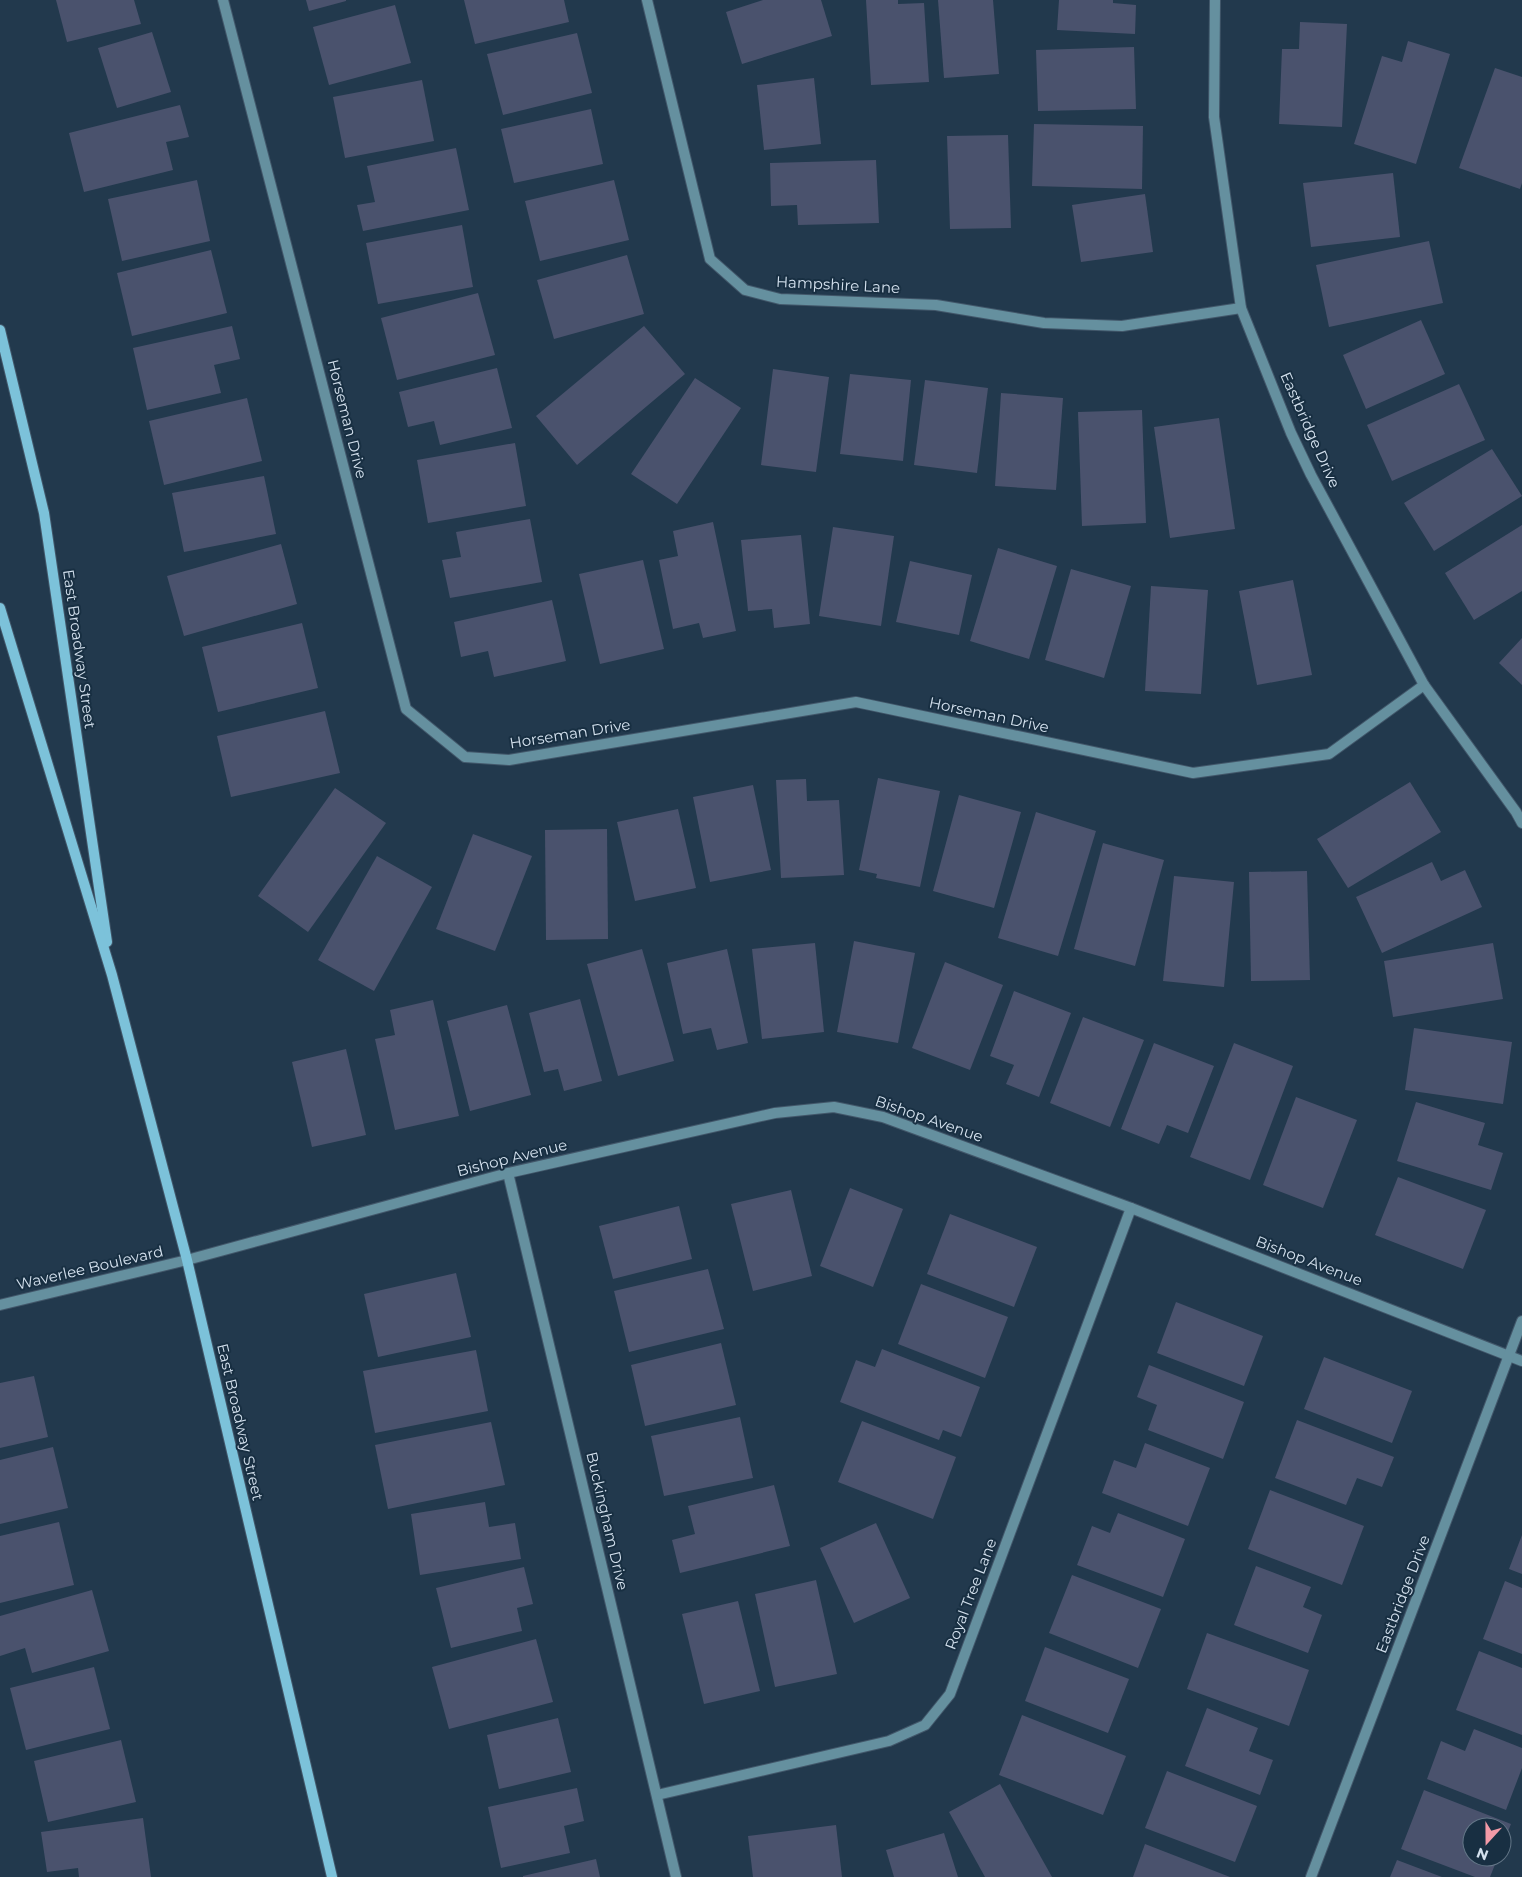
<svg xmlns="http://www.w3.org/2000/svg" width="1522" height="1877" font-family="Montserrat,sans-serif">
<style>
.building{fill:#4a526d}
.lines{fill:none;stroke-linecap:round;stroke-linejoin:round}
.minor-casing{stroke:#42576a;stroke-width:12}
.secondary-casing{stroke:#42576a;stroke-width:12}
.minor{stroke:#65909f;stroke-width:10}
.secondary{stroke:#7cc2da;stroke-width:10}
.labels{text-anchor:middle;stroke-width:4;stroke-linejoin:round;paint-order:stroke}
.street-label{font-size:15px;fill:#d4e1ee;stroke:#182f42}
</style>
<rect width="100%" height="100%" fill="#22394d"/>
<!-- building -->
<g class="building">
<path d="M56,0H134L141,24L67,42Z"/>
<path d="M306,0H346V1L309,11Z"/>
<path d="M464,0H564L569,22L475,44Z"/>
<path d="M763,0H821L832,36L742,64L726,12Z"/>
<path d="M866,0H898V4L924,3L929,82L871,85Z"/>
<path d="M938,0H993L999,74L944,78Z"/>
<path d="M1059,0H1113V3L1136,5L1135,34L1057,30Z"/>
<path d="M395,5L411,63L329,85L313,27Z"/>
<path d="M1300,22L1347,24L1342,127L1279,124L1282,49H1299Z"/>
<path d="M152,32L171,92L117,108L98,48Z"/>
<path d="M577,33L592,93L503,115L487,54Z"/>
<path d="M1408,41L1450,54L1416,164L1354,144L1382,56L1402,62Z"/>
<path d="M1134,47L1136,109L1038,111L1036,50Z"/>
<path d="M1495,68L1522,77V183L1520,189L1459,168Z"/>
<path d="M814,78L821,144L764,150L757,85Z"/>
<path d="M422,80L434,141L345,158L333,97Z"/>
<path d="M180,105L189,137L166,142L173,170L84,192L69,133Z"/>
<path d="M591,109L603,164L514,183L501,129Z"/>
<path d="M1034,124L1143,126L1142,189L1032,186Z"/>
<path d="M1008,135L1011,228L950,229L947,136Z"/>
<path d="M456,148L469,210L363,231L357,205L375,202L367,166Z"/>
<path d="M876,160L879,223L798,225L797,205L771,206L770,163Z"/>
<path d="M1393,173L1400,237L1311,247L1303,183Z"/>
<path d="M197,180L210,241L122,261L108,199Z"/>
<path d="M614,180L629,240L540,261L525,201Z"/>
<path d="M1145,194L1153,252L1081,262L1072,205Z"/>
<path d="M462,225L473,287L378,304L366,243Z"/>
<path d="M1429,241L1443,303L1329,327L1316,265Z"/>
<path d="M211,250L227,313L132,336L117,273Z"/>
<path d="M627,255L644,314L554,339L537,280Z"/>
<path d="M478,293L495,355L397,380L381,318Z"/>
<path d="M1421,320L1445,374L1366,409L1343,355Z"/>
<path d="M232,326L240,359L214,365L221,393L147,410L133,348Z"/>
<path d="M644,326L685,374L577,465L536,416Z"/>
<path d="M497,368L512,428L440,445L434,421L408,427L399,392Z"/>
<path d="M773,369L829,377L816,472L761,465Z"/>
<path d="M850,374L911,380L903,461L840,454Z"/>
<path d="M695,378L741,408L677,504L631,474Z"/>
<path d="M925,380L988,388L977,473L914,465Z"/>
<path d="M1459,384L1485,440L1392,481L1367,425Z"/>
<path d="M1001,393L1063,398L1056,490L995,486Z"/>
<path d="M247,398L262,461L164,485L149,421Z"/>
<path d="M1142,410L1146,523L1082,526L1078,412Z"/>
<path d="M1219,418L1235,529L1170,538L1154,427Z"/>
<path d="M515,443L526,506L428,523L417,460Z"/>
<path d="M1492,449L1522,496L1434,551L1404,503Z"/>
<path d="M264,476L276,534L184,552L172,493Z"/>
<path d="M530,519L542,582L450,598L442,560L461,557L456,532Z"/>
<path d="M713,522L736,631L703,638L699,623L673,629L659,560L678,556L673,531Z"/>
<path d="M1522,525V591L1474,620L1445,573Z"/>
<path d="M833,527L894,536L881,626L819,616Z"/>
<path d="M801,535L810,624L774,628L772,609L748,611L741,540Z"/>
<path d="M281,544L297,604L184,636L167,576Z"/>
<path d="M998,548L1057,566L1029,659L970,641Z"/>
<path d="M643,560L664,649L600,664L579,574Z"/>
<path d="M910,561L972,575L959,635L896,622Z"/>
<path d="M1071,569L1131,586L1104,678L1045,660Z"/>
<path d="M1293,580L1312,675L1257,685L1239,591Z"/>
<path d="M1151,586L1208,590L1201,694L1145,691Z"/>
<path d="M552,600L566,661L494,677L488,651L461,657L454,622Z"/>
<path d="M302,623L318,688L218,712L202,647Z"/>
<path d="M1522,638V685L1499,663Z"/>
<path d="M325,711L340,773L231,797L217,736Z"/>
<path d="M878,778L940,791L920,887L876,878L877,874L859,870Z"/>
<path d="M806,779L807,801L839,800L844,875L781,878L776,780Z"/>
<path d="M1410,782L1441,832L1348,888L1317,839Z"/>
<path d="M753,785L771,870L710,882L693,797Z"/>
<path d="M335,788L386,823L308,932L258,896Z"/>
<path d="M959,795L1021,812L994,908L933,891Z"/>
<path d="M678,809L696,888L635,901L617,822Z"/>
<path d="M1036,812L1096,831L1058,956L998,938Z"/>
<path d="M607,829L608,939L546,940L545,830Z"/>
<path d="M473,834L532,856L495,951L436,929Z"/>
<path d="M1103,843L1164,860L1135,966L1074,949Z"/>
<path d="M377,856L432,887L374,991L318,960Z"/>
<path d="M1432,862L1441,881L1465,870L1482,907L1382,953L1356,897Z"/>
<path d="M1307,871L1310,980L1251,981L1249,872Z"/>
<path d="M1174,876L1234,882L1224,987L1163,981Z"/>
<path d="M854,941L915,953L898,1043L837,1032Z"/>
<path d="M815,943L824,1032L762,1039L752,949Z"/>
<path d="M1493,943L1503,999L1393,1017L1384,961Z"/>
<path d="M642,949L674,1061L618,1076L587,964Z"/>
<path d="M727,949L748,1043L717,1050L711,1028L683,1034L667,963Z"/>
<path d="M945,962L1003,985L970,1070L912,1048Z"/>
<path d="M1014,991L1071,1013L1039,1097L1006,1084L1014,1065L990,1056Z"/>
<path d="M580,999L602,1081L564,1091L558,1069L544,1072L529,1013Z"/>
<path d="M433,1000L459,1116L395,1130L375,1039L395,1035L390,1010Z"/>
<path d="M507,1005L531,1095L470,1111L447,1021Z"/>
<path d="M1083,1017L1144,1040L1110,1127L1050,1103Z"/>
<path d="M1414,1028L1512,1042L1503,1104L1405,1090Z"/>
<path d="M1154,1043L1214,1066L1188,1133L1167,1125L1159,1144L1121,1129Z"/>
<path d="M1234,1043L1293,1066L1250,1180L1190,1157Z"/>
<path d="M346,1049L366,1135L312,1147L292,1062Z"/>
<path d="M1296,1097L1357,1120L1323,1208L1263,1185Z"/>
<path d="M1416,1102L1485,1123L1478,1145L1503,1153L1491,1190L1397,1161Z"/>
<path d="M1398,1177L1486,1210L1463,1269L1375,1235Z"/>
<path d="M850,1188L903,1209L873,1287L820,1266Z"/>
<path d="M791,1190L812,1276L753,1291L731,1204Z"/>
<path d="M679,1206L692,1259L613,1279L599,1226Z"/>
<path d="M950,1214L1037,1247L1014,1307L927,1274Z"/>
<path d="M708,1269L724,1329L629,1352L614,1291Z"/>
<path d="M456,1273L471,1337L378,1357L364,1294Z"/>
<path d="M921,1284L1008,1317L985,1378L898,1344Z"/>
<path d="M1176,1302L1263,1336L1244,1386L1157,1353Z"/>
<path d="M721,1343L736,1405L645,1426L631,1365Z"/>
<path d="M882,1349L980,1387L961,1437L943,1430L939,1440L840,1402L856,1360L875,1367Z"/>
<path d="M476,1350L488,1411L375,1433L363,1371Z"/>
<path d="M1324,1357L1412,1391L1392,1443L1304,1409Z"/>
<path d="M1149,1365L1244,1402L1223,1459L1148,1430L1157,1405L1137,1397Z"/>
<path d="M34,1376L48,1437L0,1448V1383Z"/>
<path d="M740,1417L753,1478L664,1496L651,1436Z"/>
<path d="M1297,1420L1394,1457L1382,1487L1357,1478L1346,1505L1275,1478Z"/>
<path d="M862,1421L956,1457L933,1519L838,1482Z"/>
<path d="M491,1422L505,1485L388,1509L375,1445Z"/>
<path d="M1145,1443L1210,1468L1188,1526L1102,1493L1114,1460L1136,1468Z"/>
<path d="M53,1447L68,1508L0,1524V1460Z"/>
<path d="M774,1485L790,1546L680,1573L672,1540L695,1534L688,1506Z"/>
<path d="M1270,1490L1364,1526L1342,1585L1248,1549Z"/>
<path d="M485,1502L489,1527L515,1523L521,1559L420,1575L411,1514Z"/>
<path d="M1118,1513L1185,1539L1163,1597L1077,1565L1092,1526L1110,1533Z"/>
<path d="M59,1522L74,1585L0,1603V1536Z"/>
<path d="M876,1523L910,1598L854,1623L820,1548Z"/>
<path d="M1522,1535V1574L1509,1569Z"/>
<path d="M1256,1566L1311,1587L1303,1607L1322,1615L1308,1653L1234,1625Z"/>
<path d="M524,1567L533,1604L517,1608L522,1631L451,1648L436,1588Z"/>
<path d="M1072,1575L1161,1609L1138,1668L1049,1633Z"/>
<path d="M816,1580L837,1674L775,1687L755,1594Z"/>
<path d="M1505,1581L1522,1588V1654L1483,1639Z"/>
<path d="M92,1590L109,1651L32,1673L25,1648L0,1656V1616Z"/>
<path d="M738,1601L760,1691L704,1704L682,1614Z"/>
<path d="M1207,1633L1309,1670L1289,1726L1187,1689Z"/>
<path d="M536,1639L553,1702L449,1729L432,1667Z"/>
<path d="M1045,1647L1129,1679L1108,1733L1025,1701Z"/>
<path d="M1479,1651L1522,1668V1735L1456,1710Z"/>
<path d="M94,1667L110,1729L26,1750L10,1688Z"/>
<path d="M1207,1708L1258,1728L1249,1751L1273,1760L1260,1795L1185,1766Z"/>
<path d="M1022,1715L1126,1756L1103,1815L999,1775Z"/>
<path d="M558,1718L571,1772L499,1789L487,1735Z"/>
<path d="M1474,1729L1522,1748V1768L1506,1810L1427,1779L1441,1741L1465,1751Z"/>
<path d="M121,1740L136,1802L48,1822L34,1761Z"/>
<path d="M1167,1771L1257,1806L1235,1862L1145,1828Z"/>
<path d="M1000,1784L1052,1877H985L949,1812Z"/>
<path d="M577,1788L584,1821L564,1826L570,1853L501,1868L488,1807Z"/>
<path d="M1424,1790L1511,1824L1502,1846V1827H1472V1857H1498L1490,1877H1475L1401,1849Z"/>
<path d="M143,1818L151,1877H79L78,1868L47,1872L41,1832Z"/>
<path d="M836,1825L842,1877H753L748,1836Z"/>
<path d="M944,1833L958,1877H894L886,1850Z"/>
<path d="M1145,1844L1230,1877H1133Z"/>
<path d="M596,1859L600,1877H523V1876Z"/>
<path d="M1397,1860L1442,1877H1390Z"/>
</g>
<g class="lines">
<defs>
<g id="minor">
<path d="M223,0L406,709L465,757L509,760L856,702L1193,773L1329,754L1424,685"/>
<path d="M647,0L710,259L745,290L780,299L936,305L1044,323L1122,326L1241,308"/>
<path d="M1215,0L1214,117L1241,308L1291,433L1311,475L1424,685L1516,812L1522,823"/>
<path d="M508,1173L676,1877"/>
<path d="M0,1305L187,1260L508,1173L775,1113L834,1107L883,1117L1131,1208L1522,1361"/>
<path d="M657,1795L889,1741L925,1725L950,1694L1131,1208"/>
<path d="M1311,1877L1522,1321"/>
</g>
<g id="secondary">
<path d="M0,330L44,513L107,942"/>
<path d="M0,608L112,975L187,1260L332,1877"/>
</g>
</defs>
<!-- minor casing -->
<use href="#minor" class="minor-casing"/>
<!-- secondary casing -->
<use href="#secondary" class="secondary-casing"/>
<!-- minor -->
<use href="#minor" class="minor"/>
<!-- secondary -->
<use href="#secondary" class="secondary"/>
</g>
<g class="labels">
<!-- street labels -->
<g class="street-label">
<text transform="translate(838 285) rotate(3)" y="5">Hampshire Lane</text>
<text transform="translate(347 419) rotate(76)" y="5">Horseman Drive</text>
<text transform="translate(1310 430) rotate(66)" y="5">Eastbridge Drive</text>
<text transform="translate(79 649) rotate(82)" y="5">East Broadway Street</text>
<text transform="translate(989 715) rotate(12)" y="5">Horseman Drive</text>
<text transform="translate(570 734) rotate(-9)" y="5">Horseman Drive</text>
<text transform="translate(929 1119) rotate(19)" y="5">Bishop Avenue</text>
<text transform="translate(512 1158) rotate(-14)" y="5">Bishop Avenue</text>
<text transform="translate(1309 1261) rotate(21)" y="5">Bishop Avenue</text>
<text transform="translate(90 1268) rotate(-13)" y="5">Waverlee Boulevard</text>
<text transform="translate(240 1422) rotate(77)" y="5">East Broadway Street</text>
<text transform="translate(607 1521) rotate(77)" y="5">Buckingham Drive</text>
<text transform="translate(971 1594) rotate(-69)" y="5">Royal Tree Lane</text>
<text transform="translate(1403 1594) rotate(-69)" y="5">Eastbridge Drive</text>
</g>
</g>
<!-- north arrow -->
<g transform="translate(1487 1842) rotate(201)"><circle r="24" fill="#182f42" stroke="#637687"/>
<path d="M0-4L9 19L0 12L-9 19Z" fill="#f39aa7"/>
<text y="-8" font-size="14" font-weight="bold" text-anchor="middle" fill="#d4e1ee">N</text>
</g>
</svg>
